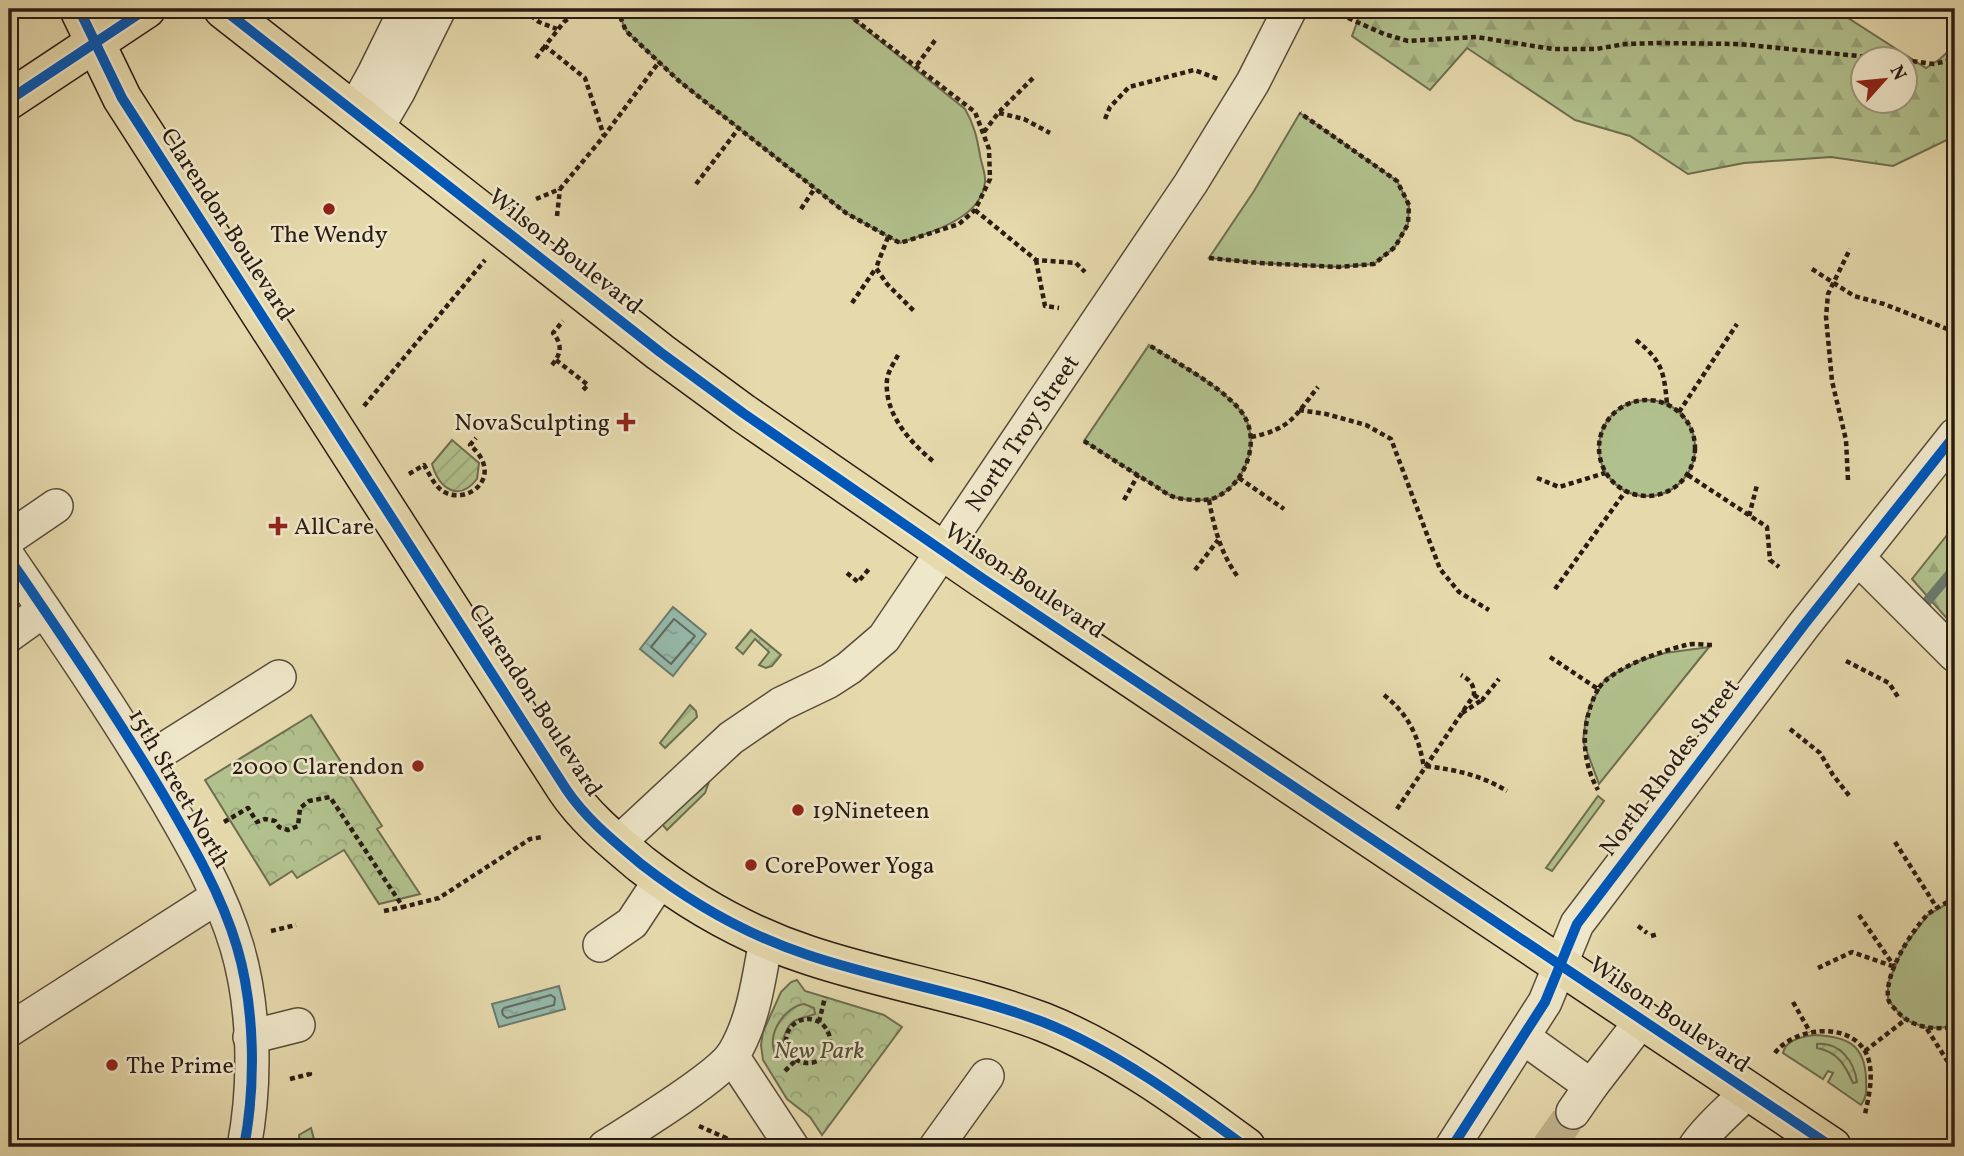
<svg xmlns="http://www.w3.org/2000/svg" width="1964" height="1156" font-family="Vollkorn,serif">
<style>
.grass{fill:#b1c18d;stroke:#6e6e50;stroke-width:2}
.forest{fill:url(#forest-firs);stroke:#6e6e50;stroke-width:2;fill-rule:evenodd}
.park{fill:url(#park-crowns);stroke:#6e6e50;stroke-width:2}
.garden{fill:url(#garden-furrows);stroke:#6e6e50;stroke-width:2}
.water{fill:url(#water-ripples);stroke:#6b7b6f;stroke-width:2}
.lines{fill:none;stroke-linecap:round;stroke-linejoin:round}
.shore{stroke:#606b60;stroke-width:2}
.stream{stroke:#6b7b6f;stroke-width:10}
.minor-tunnel{stroke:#c0b48e;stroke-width:33;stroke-dasharray:33 17;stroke-linecap:butt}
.minor-casing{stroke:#594c3a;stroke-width:36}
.major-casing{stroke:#2a1c13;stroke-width:41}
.path{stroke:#2a1c13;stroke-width:4.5;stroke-dasharray:5 3.5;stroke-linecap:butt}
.minor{stroke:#efe7ca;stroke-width:33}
.major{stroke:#e6daad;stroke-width:38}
.cycleway-casing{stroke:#efe7ca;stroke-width:15}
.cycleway{stroke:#0057b8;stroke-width:10}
.poi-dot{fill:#8f2418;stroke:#efe7ca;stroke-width:2.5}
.labels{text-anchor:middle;stroke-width:5;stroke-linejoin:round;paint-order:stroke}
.street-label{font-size:24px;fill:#2a1c13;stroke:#efe7ca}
.poi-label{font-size:24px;fill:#2a1c13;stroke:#efe7ca;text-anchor:start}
.park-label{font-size:24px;font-style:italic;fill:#524e38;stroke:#efe7ca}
</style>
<defs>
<pattern id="forest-firs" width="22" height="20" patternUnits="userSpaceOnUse" patternTransform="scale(1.75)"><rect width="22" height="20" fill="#b1c18d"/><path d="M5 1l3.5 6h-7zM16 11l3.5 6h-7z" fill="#98a579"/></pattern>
<pattern id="park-crowns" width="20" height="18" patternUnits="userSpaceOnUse" patternTransform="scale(1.75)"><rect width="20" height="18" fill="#b1c18d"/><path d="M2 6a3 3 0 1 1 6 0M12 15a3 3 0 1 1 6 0" fill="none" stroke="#98a579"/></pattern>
<pattern id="garden-furrows" width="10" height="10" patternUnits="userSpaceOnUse" patternTransform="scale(1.75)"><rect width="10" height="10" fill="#b1c18d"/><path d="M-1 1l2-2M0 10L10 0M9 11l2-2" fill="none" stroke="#98a579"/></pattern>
<pattern id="water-ripples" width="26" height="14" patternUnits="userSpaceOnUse" patternTransform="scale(1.75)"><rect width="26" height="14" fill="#96baac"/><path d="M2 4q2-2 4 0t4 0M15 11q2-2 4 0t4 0" fill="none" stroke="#819f93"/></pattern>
</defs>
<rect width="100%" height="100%" fill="#e6daad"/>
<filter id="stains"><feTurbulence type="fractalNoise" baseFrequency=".00286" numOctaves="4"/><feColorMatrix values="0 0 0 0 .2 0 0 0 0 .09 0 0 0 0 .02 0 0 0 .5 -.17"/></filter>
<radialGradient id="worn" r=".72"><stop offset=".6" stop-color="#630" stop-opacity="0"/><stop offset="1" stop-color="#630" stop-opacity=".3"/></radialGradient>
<!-- grass -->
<g class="grass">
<path d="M617,9H840L965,109C974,124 977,138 980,155C981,163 986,174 985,182C982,219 928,233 900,243L846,213L679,81L626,31Z"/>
<path d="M1300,113L1397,181L1409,205L1408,224L1395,247L1374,264L1339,267L1258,263L1209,258L1254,191Z"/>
<path d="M1149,345C1178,364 1218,384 1240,410C1264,439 1245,487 1212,499C1203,501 1183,500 1174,497C1167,495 1159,488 1152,484C1129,470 1106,455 1084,441Z"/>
<circle cx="1647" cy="448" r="48"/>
<path d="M1709,647L1599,784L1583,741L1586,718L1592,701L1606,678L1639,661L1665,653Z"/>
<path d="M1598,796L1604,801L1552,871L1546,868Z"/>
<path d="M1955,899V1027L1927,1028L1905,1020L1888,1000V983L1903,948L1928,915Z"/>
<path d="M1816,1035C1847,1037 1864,1044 1866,1077C1866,1088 1868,1096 1861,1105L1828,1082L1833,1073L1828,1071L1823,1079L1783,1053C1786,1039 1804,1036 1816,1035Z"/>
</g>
<!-- forest -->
<g class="forest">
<path d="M1362,9H1834L1926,68L1940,59L1955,45V136L1893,166L1831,157L1744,163L1688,174L1630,136L1575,120L1467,48L1430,90L1352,36ZM1862,60H1904V102H1862Z"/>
<path d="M1955,525V616L1950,622L1912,579Z"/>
</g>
<!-- park -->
<g class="park">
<path d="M311,715L382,826L377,829L420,894L379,904L344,850L297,878L292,871L270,885L205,780Z"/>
<path d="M797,980L805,991L884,1015L902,1027L822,1135L810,1117L787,1099L763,1060L761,1045L763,1032L781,992L791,982Z"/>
<path d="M311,1128L316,1147H300L299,1135Z"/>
</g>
<!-- garden -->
<g class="garden">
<path d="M452,440L479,463L477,479C458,503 439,488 432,464Z"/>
<path d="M751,630L781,655L772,666L766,668L759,665L769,652L755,639L743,654L736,648Z"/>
<path d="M690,705L696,711L697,717L665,748L660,743Z"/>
<path d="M709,782L705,793L667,830L662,824Z"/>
<path d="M804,1004L814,1008L815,1014C797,1021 790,1016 783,1040L786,1055H776C765,1036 784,1007 804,1004Z"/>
<path d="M1817,1044C1840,1042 1854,1061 1857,1082L1853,1083C1845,1065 1838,1052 1817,1048Z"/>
</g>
<!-- water -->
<g class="water">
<path d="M673,607L706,634L673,676L640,649Z"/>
<path d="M559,986L565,1009L499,1027L492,1004Z"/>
</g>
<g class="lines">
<!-- shore -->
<g class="shore">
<path d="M674,619L695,636L671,664L651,647Z"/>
<path d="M551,995L555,998L554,1005L507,1018L503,1015L502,1011L504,1008Z"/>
</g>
<!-- stream -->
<path class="stream" d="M1924,605L1955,568"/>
<!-- minor-tunnel -->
<path class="minor-tunnel" d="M1548,1147L1573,1112"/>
<defs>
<g id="minor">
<path d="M354,110L374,74L406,9"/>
<path d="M377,128L398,92L439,9"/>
<path d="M9,538L56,506"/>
<path d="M9,558C62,636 115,713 163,794C191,842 221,893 237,947C255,1008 256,1085 244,1147"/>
<path d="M1858,558L1955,655"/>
<path d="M9,635L44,610"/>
<path d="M144,762L279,677"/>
<path d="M617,844L731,738L781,704L829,681L849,668L884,638L1191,183L1253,82L1290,9"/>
<path d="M600,945L632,923L661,879"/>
<path d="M9,1030L217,897"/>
<path d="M250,1037L298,1025"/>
<path d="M1524,1038L1591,1086L1642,1020"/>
<path d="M732,1056L792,1147"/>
<path d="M1573,1112L1591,1086"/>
<path d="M605,1147C632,1130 720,1076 734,1053C754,1020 759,977 766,940"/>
<path d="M936,1147L987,1076"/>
<path d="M1452,1147L1545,1002L1577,924L1804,625L1955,435"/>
<path d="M1695,1147C1709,1126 1730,1110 1748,1091"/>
</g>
<g id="major">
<path d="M79,9L122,98L566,789C586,819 614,841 641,864C691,903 747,935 808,955C885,981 967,993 1043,1022C1114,1050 1185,1102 1246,1147"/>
<path d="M223,9L660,352L743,413L982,578L1832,1147"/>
<path d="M9,100L146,9"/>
</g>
</defs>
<!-- minor casing -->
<use href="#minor" class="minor-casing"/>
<!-- major casing -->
<use href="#major" class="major-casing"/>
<!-- path -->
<g class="path">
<path d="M581,9L564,22L545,46L585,78L604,136"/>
<path d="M617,9L626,31L679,81L846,213L900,243L959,224L975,210L990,179L989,149L975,112L841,9"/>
<path d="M1198,9L1220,17"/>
<path d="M524,10L539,22L557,29"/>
<path d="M1348,18L1384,34L1408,41L1476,37L1553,49H1596L1625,44L1658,43L1739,44L1898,60"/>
<path d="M536,58L545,46"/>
<path d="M1904,60L1934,64L1955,59"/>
<path d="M917,65L936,39"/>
<path d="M999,113L1024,119L1050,133"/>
<path d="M1105,119L1110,107L1129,87L1194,70L1218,79"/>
<path d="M984,132L999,112L1033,78"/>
<path d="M696,184L739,128"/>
<path d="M536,199L560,189L604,136L659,62"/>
<path d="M801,209L815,188"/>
<path d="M975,210L1036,260L1076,263L1085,272"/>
<path d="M557,216L560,189"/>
<path d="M888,237L876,268L887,284L914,311"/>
<path d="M1209,258L1258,263L1339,267L1374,264L1395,247L1408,224L1409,205L1397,181L1300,113"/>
<path d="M1036,260L1045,306L1059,308"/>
<path d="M1812,269L1854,296L1884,304L1955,332"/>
<path d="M852,303L876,268"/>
<path d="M1636,340C1662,361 1664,371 1667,404"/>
<path d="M898,355C894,363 888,371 887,380C884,414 910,442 934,462"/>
<path d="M556,360L588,385L583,390"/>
<path d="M552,365C561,354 563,345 553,333L563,321"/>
<circle cx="1647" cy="448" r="48"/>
<path d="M364,406L485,260"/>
<path d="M1299,410L1326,414L1366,425L1391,439L1440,569L1459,592L1489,610"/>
<path d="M1679,412L1737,324"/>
<path d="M1251,437C1291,429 1294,417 1318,387"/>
<path d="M1084,441C1106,455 1129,470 1152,484C1159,488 1167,495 1174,497C1183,500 1203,501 1212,499C1245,487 1264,439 1240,410C1218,384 1178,364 1149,345"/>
<path d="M409,474L424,465C429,473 433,483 440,489C463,509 508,478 470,445L476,438"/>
<path d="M1688,475L1767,527L1770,560L1779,567"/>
<path d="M1239,478L1284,509"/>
<path d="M1537,478L1559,487L1605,473"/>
<path d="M1848,480L1846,440L1832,381L1826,317L1828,294L1850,249"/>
<path d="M1124,500L1138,475"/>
<path d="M1209,500C1214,528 1221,554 1238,577"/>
<path d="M1749,516L1757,485"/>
<path d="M1195,570L1218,540"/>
<path d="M847,573L858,582L869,569"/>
<path d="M1555,589L1625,492"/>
<path d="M1550,657L1598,689C1612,668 1661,651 1686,645C1694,643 1705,645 1714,645"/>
<path d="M1846,661L1889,683L1898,697"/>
<path d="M1598,689C1581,722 1580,758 1598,790"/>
<path d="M1384,695C1409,715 1419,737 1424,768"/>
<path d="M1474,695L1482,700L1499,679"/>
<path d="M1462,713L1482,700"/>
<path d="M1790,729L1820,753L1833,775L1851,798"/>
<path d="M1426,766C1456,770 1481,775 1507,791"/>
<path d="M1397,809L1474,695C1474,684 1470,680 1461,675"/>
<path d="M224,822L248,808L257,822L265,819L275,821L279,827L288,830L298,826L300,808L309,801L330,797L403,907L439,898L530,839L543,837"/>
<path d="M1895,842L1937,908"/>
<path d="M1955,898C1946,903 1935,908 1927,915C1911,932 1885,973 1888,997C1888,1002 1892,1006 1896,1010C1911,1028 1933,1030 1955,1027"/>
<path d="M384,911L403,907"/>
<path d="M1859,915L1894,966"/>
<path d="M1638,926L1647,933"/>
<path d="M271,931L296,925"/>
<path d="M1651,936L1658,934"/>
<path d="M1818,968L1852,952L1895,967"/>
<path d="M1793,1002L1810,1032"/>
<circle cx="808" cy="1041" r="22"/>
<path d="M819,1022L825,997"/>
<path d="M1927,1029L1948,1062"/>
<path d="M1865,1051L1905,1020"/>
<path d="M1775,1053C1794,1027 1850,1021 1866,1053C1875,1071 1869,1096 1865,1114"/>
<path d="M785,1071L797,1059"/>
<path d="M290,1079L310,1074L309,1070"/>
<path d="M699,1126L726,1138L733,1147"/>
</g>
<!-- minor -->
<use href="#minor" class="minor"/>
<!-- major -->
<use href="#major" class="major"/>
<defs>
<g id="cycleway">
<path d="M79,9L122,98L566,789C586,819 614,841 641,864C691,903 747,935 808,955C885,981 967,993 1043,1022C1114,1050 1185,1102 1246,1147"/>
<path d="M223,9L660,352L743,413L982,578L1832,1147"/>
<path d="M9,100L146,9"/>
<path d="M9,558C62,636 115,713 163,794C191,842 221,893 237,947C255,1008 256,1085 244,1147"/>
<path d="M1452,1147L1545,1002L1577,924L1804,625L1955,435"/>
</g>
</defs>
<!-- cycleway casing -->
<use href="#cycleway" class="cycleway-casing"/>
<!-- cycleway -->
<use href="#cycleway" class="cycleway"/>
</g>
<!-- markers -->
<g class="poi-dot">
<circle cx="329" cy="209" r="7"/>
<path d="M622.5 411.5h7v7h7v7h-7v7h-7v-7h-7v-7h7z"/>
<path d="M274.5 515.5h7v7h7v7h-7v7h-7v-7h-7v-7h7z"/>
<circle cx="418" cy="766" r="7"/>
<circle cx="798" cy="810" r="7"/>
<circle cx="751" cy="865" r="7"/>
<circle cx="112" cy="1065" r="7"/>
</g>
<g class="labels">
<!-- street labels -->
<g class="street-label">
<text transform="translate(228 224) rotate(57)" y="8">Clarendon Boulevard</text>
<text transform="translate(566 251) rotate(38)" y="8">Wilson Boulevard</text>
<text transform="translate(1022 433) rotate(-56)" y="8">North Troy Street</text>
<text transform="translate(1025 580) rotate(34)" y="8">Wilson Boulevard</text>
<text transform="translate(536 700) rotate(57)" y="8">Clarendon Boulevard</text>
<text transform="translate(1669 767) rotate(-53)" y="8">North Rhodes Street</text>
<text transform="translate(180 788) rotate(60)" y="8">15th Street North</text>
<text transform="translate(1670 1014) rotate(34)" y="8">Wilson Boulevard</text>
</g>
<!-- poi labels -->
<g class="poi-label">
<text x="329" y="242" text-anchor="middle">The Wendy</text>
<text x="610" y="430" text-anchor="end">NovaSculpting</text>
<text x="294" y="534">AllCare</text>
<text x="404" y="774" text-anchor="end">2000 Clarendon</text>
<text x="812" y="818">19Nineteen</text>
<text x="765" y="873">CorePower Yoga</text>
<text x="126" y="1073">The Prime</text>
</g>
<!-- park labels -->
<g class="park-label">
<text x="819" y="1058">New Park</text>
</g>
</g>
<!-- margin -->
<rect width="1964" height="1156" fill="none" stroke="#e6daad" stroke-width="35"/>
<rect x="10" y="10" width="1943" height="1135" fill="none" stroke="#2a1c13" stroke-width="3.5"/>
<rect x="18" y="18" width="1929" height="1121" fill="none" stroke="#2a1c13" stroke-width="2"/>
<!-- north arrow -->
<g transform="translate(1884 80) rotate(63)"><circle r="33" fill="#efe7ca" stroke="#a09681" stroke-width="2"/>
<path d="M0-5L12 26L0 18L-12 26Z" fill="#8f2418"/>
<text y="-10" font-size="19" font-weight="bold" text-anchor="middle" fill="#2a1c13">N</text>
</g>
<rect width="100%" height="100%" filter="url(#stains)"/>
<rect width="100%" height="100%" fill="url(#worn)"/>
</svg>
